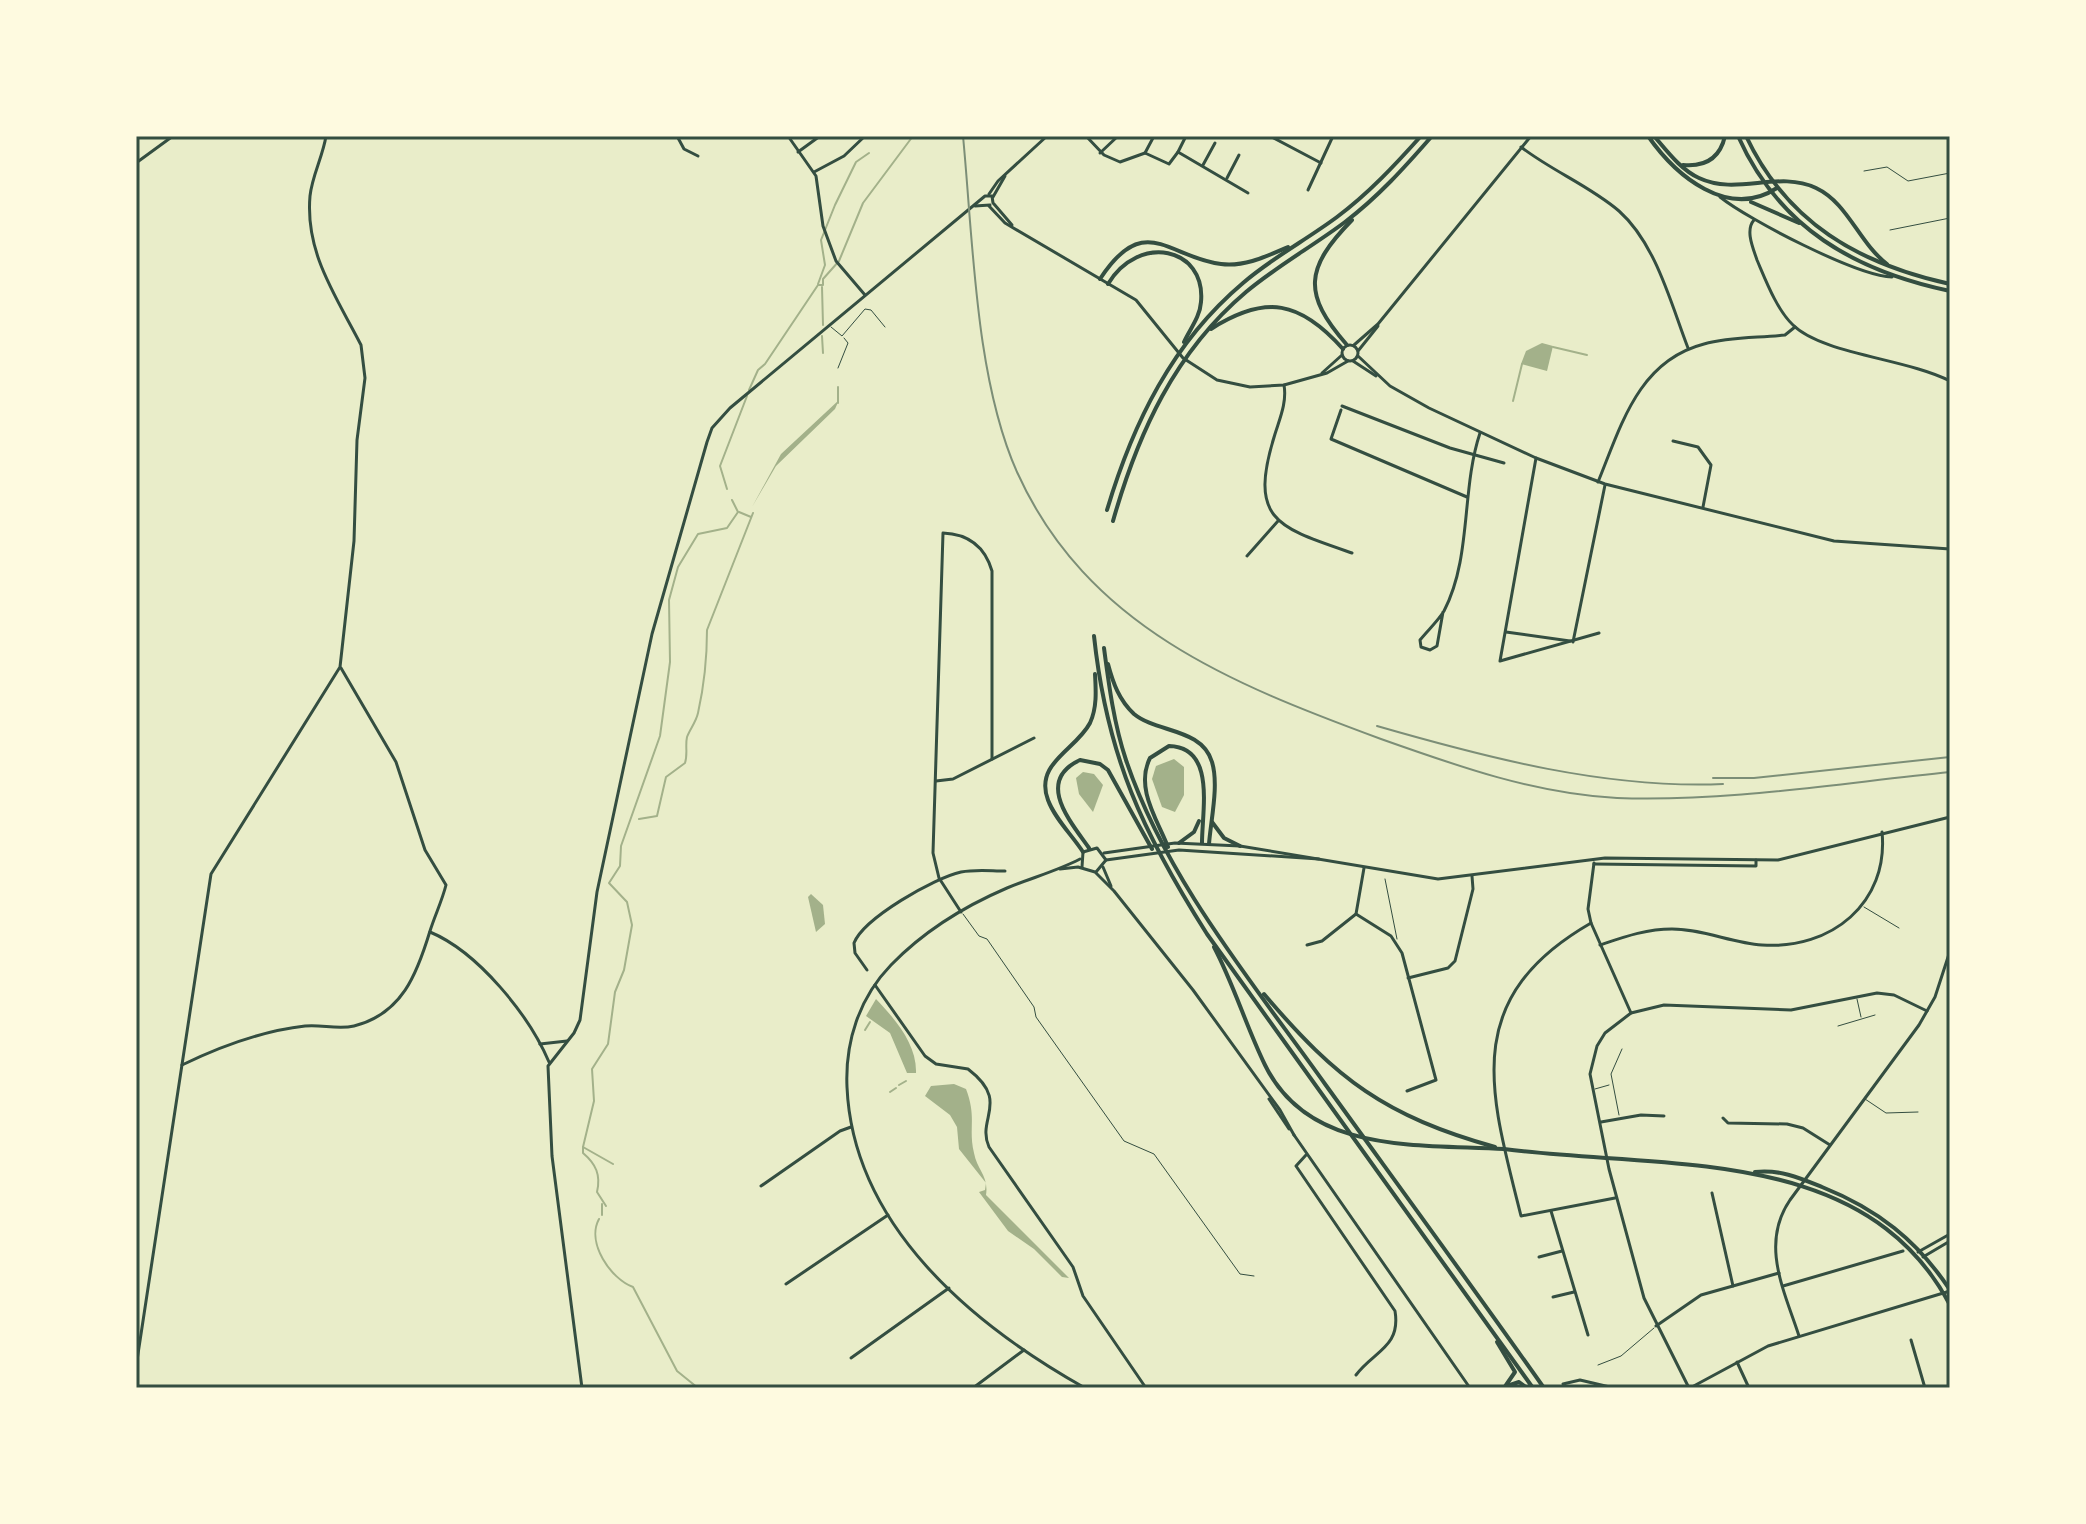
<svg xmlns="http://www.w3.org/2000/svg" width="2086" height="1524" font-family="'IBM Plex Sans',sans-serif">
<style>
.water{fill:#a3b18a}
.lines{fill:none;stroke-linecap:round;stroke-linejoin:round}
.stream{stroke:#a3b18a;stroke-width:2}
.service{stroke:#344e41;stroke-width:1}
.minor{stroke:#344e41;stroke-width:3}
.tertiary{stroke:#344e41;stroke-width:3}
.secondary{stroke:#344e41;stroke-width:4}
.primary{stroke:#344e41;stroke-width:4}
.trunk{stroke:#344e41;stroke-width:4}
.rail{stroke:#7c8e77;stroke-width:2}
.neatline{fill:none;stroke:#344e41;stroke-width:3}
</style>
<rect width="100%" height="100%" fill="#e9edc9"/>
<!-- water -->
<g class="water">
<path d="M1542,343L1553,346L1547,371L1521,364L1526,351Z"/>
<path d="M839,400L835,409L776,466L752,507L781,454Z"/>
<path d="M1174,759L1184,767V795L1175,812L1162,807L1152,779L1156,766Z"/>
<path d="M1083,772L1094,774L1103,785L1093,812L1079,794L1076,778Z"/>
<path d="M811,894L823,905L825,924L816,932L808,897Z"/>
<path d="M876,999C895,1019 917,1044 916,1073H907L890,1033L866,1016Z"/>
<path d="M954,1084L966,1089C977,1118 968,1128 974,1153C977,1170 989,1176 986,1195L1069,1278L1062,1277L1034,1249L1008,1231L979,1192L985,1190L986,1183L959,1149L957,1127L950,1115L925,1096L931,1086Z"/>
</g>
<g class="lines">
<!-- stream -->
<g class="stream">
<path d="M818,284L825,265L821,240L835,205L856,162L869,153"/>
<path d="M822,287L823,325"/>
<path d="M822,336L823,353"/>
<path d="M1553,347L1587,355"/>
<path d="M749,390L758,370L765,364L818,285H823V279L839,261L863,203L913,136"/>
<path d="M1513,401L1522,364"/>
<path d="M838,403V387"/>
<path d="M727,489L720,466L747,396"/>
<path d="M739,512L751,517"/>
<path d="M639,819L657,816L666,777L685,763C688,754 685,746 687,737C690,729 696,722 698,713C704,686 707,657 707,630L753,513"/>
<path d="M865,1030L870,1022"/>
<path d="M899,1085L906,1081"/>
<path d="M890,1092L896,1088"/>
<path d="M583,1147V1153C596,1164 601,1175 597,1192L606,1206"/>
<path d="M613,1164L583,1147L594,1101L592,1069L608,1044L615,992L624,970L632,925L627,902L609,883L620,866L621,846L660,736L670,662L669,600L678,567L698,534L727,528L738,512L732,500"/>
<path d="M602,1204V1215"/>
<path d="M599,1219C586,1243 611,1279 633,1287L677,1371L698,1388"/>
</g>
<!-- service -->
<g class="service">
<path d="M1864,171L1887,167L1908,181L1950,173"/>
<path d="M1890,230L1950,218"/>
<path d="M831,327L842,336L865,309L871,310L885,327"/>
<path d="M838,368L848,343L844,338"/>
<path d="M1385,879L1397,939"/>
<path d="M1864,907L1899,928"/>
<path d="M963,914L979,936L987,939L1034,1007L1036,1017L1124,1141L1154,1154L1240,1274L1254,1276"/>
<path d="M1857,999L1861,1017"/>
<path d="M1838,1026L1875,1015"/>
<path d="M1595,1089L1609,1085"/>
<path d="M1865,1099L1886,1113L1918,1112"/>
<path d="M1619,1115L1611,1074L1622,1049"/>
<path d="M1598,1365L1621,1356L1654,1328"/>
</g>
<!-- minor -->
<g class="minor">
<path d="M677,136L684,149L698,156"/>
<path d="M788,136L816,176L823,226L836,261L865,295"/>
<path d="M1086,136L1104,155L1120,162L1145,153L1169,164L1178,152L1248,193"/>
<path d="M1270,136L1321,163"/>
<path d="M1521,147C1552,171 1590,186 1619,211C1656,244 1671,304 1688,348"/>
<path d="M798,152L820,136"/>
<path d="M1178,152L1186,136"/>
<path d="M1100,153L1118,136"/>
<path d="M1145,153L1154,136"/>
<path d="M1203,165L1215,143"/>
<path d="M814,172L844,156L865,136"/>
<path d="M1227,178L1239,155"/>
<path d="M1308,190L1333,136"/>
<path d="M989,194L998,181L1047,136"/>
<path d="M993,197L1005,176"/>
<path d="M1720,197C1749,220 1857,276 1892,277"/>
<path d="M1754,220C1745,230 1753,248 1757,260C1766,281 1777,310 1793,325C1822,354 1908,359 1950,381"/>
<path d="M1284,385C1287,402 1280,418 1275,434C1248,520 1276,527 1352,553"/>
<path d="M1342,406L1450,448L1504,463"/>
<path d="M1341,410L1331,439L1467,497"/>
<path d="M1673,441L1698,447L1711,465L1703,507"/>
<path d="M1536,458L1500,661L1599,633"/>
<path d="M1598,482C1621,426 1638,361 1704,344C1729,337 1758,338 1785,335L1795,327"/>
<path d="M1247,556L1278,521"/>
<path d="M1443,612L1437,646L1430,650L1421,647L1420,640C1428,630 1438,621 1444,611C1472,557 1461,490 1480,433"/>
<path d="M1506,632L1570,641"/>
<path d="M1573,642L1605,485"/>
<path d="M936,781L953,779L1034,738"/>
<path d="M1594,863L1588,909L1591,923L1631,1013"/>
<path d="M1594,864L1756,866V860"/>
<path d="M961,912L939,878L933,853L943,533C968,534 985,547 992,571V759"/>
<path d="M1356,914L1391,936L1402,953L1436,1080L1407,1091"/>
<path d="M1591,923C1459,999 1490,1092 1521,1216L1615,1198"/>
<path d="M430,932C478,952 529,1015 549,1062"/>
<path d="M1307,945L1322,941L1356,914L1364,868"/>
<path d="M1600,945C1624,937 1646,929 1672,929C1703,929 1732,943 1762,945C1831,950 1889,903 1882,832"/>
<path d="M867,970L855,953L854,943C864,918 934,878 961,872C976,869 991,871 1005,871"/>
<path d="M1408,978L1448,968L1455,961L1473,889L1472,876"/>
<path d="M875,985L925,1056L936,1064L968,1069C1011,1102 976,1118 989,1147L1073,1267L1083,1296L1146,1388"/>
<path d="M540,1044L567,1041"/>
<path d="M182,1065C221,1046 261,1031 305,1026C321,1024 337,1030 354,1026C402,1014 417,974 430,931C435,915 442,901 446,885L425,850L396,762L341,668"/>
<path d="M1723,1118L1728,1123L1787,1124L1803,1128L1830,1145"/>
<path d="M1601,1122L1641,1115L1664,1116"/>
<path d="M1306,1155L1296,1166L1395,1311C1401,1347 1374,1351 1356,1375"/>
<path d="M761,1186L840,1131L851,1127"/>
<path d="M1712,1193L1733,1286"/>
<path d="M1551,1211L1588,1335"/>
<path d="M1539,1257L1562,1251"/>
<path d="M786,1284L888,1215"/>
<path d="M1783,1286L1903,1251"/>
<path d="M1553,1297L1574,1292"/>
<path d="M1656,1326L1701,1295L1779,1273"/>
<path d="M1799,1336C1784,1290 1760,1244 1790,1200L1919,1025L1935,997L1950,951"/>
<path d="M1911,1340L1925,1388"/>
<path d="M851,1358L949,1288"/>
<path d="M1737,1362L1749,1388"/>
<path d="M136,1367L211,874L340,667L354,541L357,440L365,378L361,345C336,296 305,253 310,196C312,176 323,156 326,136"/>
<path d="M1563,1384L1580,1380L1614,1388"/>
<path d="M973,1388L1024,1350"/>
<path d="M1689,1388L1644,1298L1609,1169L1590,1074L1597,1046L1605,1033L1631,1013L1664,1005L1791,1010L1877,993L1894,995L1927,1011"/>
<path d="M1690,1388L1768,1346L1950,1291"/>
</g>
<!-- tertiary -->
<g class="tertiary">
<path d="M136,163L173,136"/>
<path d="M994,204L1012,225"/>
<path d="M975,206L990,205"/>
<path d="M989,206L1005,223L1136,300L1183,358L1217,380L1250,387L1284,385L1327,373L1348,361"/>
<circle cx="1350" cy="353" r="8"/>
<path d="M1354,345L1378,324L1531,136"/>
<path d="M1358,351L1378,326"/>
<path d="M1358,356L1390,386L1429,408L1536,458L1605,484L1834,541L1950,549"/>
<path d="M1353,361L1376,376"/>
<path d="M1322,373L1342,355"/>
<path d="M1104,853L1175,843L1240,846L1438,879L1605,858L1778,860L1950,817"/>
<path d="M1080,859C1057,871 1031,878 1007,888C965,906 923,932 891,965C859,998 845,1042 847,1087C853,1226 973,1325 1085,1388"/>
<path d="M1106,860L1179,850L1319,859"/>
<path d="M1082,867L1083,852L1097,848L1106,860L1096,872"/>
<path d="M1103,867L1111,886"/>
<path d="M1060,869L1078,867L1095,872L1114,891L1193,990L1280,1110L1294,1135"/>
<path d="M1269,1099L1289,1129"/>
<path d="M1294,1135L1470,1388"/>
<path d="M1918,1252L1950,1234"/>
<path d="M1923,1257L1950,1241"/>
<path d="M582,1388L552,1156L548,1066L574,1033L580,1020L597,892L652,634L707,442L712,428L730,408L985,196H992L993,203"/>
</g>
<!-- secondary -->
<g class="secondary">
<path d="M1648,136C1676,176 1728,220 1777,188"/>
<path d="M1654,136C1667,151 1681,170 1699,178C1737,196 1778,170 1816,188C1848,203 1859,243 1887,264"/>
<path d="M1683,165C1705,167 1720,158 1725,136"/>
<path d="M1751,202L1799,223"/>
<path d="M1504,1149C1659,1170 1864,1142 1950,1305"/>
<path d="M1755,1172C1779,1169 1800,1178 1822,1187C1877,1209 1917,1240 1950,1290"/>
</g>
<!-- primary -->
<g class="primary">
<path d="M1738,136C1779,228 1855,271 1950,291"/>
<path d="M1746,136C1787,223 1859,264 1950,284"/>
</g>
<!-- trunk -->
<g class="trunk">
<path d="M1100,279C1145,210 1169,258 1221,264C1245,267 1267,256 1288,247"/>
<path d="M1108,284C1139,233 1206,247 1201,302C1200,317 1190,329 1184,342"/>
<path d="M1211,329C1266,294 1300,301 1343,349"/>
<path d="M1347,345C1302,294 1305,268 1352,220"/>
<path d="M1107,510C1133,423 1172,343 1243,283C1272,258 1306,240 1337,217C1369,193 1395,165 1421,136"/>
<path d="M1113,521C1138,433 1175,352 1246,292C1277,266 1313,246 1345,222C1378,197 1405,167 1432,136"/>
<path d="M1094,636C1107,757 1143,833 1207,934L1533,1388"/>
<path d="M1104,648C1109,686 1114,724 1126,760C1166,879 1253,983 1325,1084C1398,1185 1472,1286 1544,1388"/>
<path d="M1108,664C1113,683 1119,700 1134,714C1157,733 1202,728 1212,762C1219,785 1211,819 1209,844"/>
<path d="M1212,822L1224,838L1240,846"/>
<path d="M1179,843L1194,832L1199,821"/>
<path d="M1168,847C1157,819 1135,788 1150,758L1169,746C1216,747 1202,810 1202,843"/>
<path d="M1089,848C1070,821 1035,781 1080,760L1100,764L1108,770L1152,849"/>
<path d="M1083,852C1072,835 1055,819 1048,800C1034,763 1076,750 1090,723C1097,708 1096,691 1095,674"/>
<path d="M1214,947C1234,985 1246,1026 1265,1065C1309,1155 1419,1144 1504,1149"/>
<path d="M1264,994C1337,1080 1385,1116 1495,1147"/>
<path d="M1497,1342L1515,1372L1504,1388"/>
<path d="M1510,1385L1519,1382L1527,1388"/>
</g>
<!-- rail -->
<g class="rail">
<path d="M963,136C973,239 975,378 1017,472C1087,627 1232,684 1381,739C1457,766 1536,794 1617,798C1728,802 1840,783 1950,772"/>
<path d="M1377,726C1488,758 1606,789 1723,784"/>
<path d="M1713,778H1754L1950,757"/>
</g>
</g>
<!-- border -->
<rect width="2086" height="1524" fill="none" stroke="#fefae0" stroke-width="276"/>
<rect x="138" y="138" width="1810" height="1248" class="neatline"/>
</svg>
